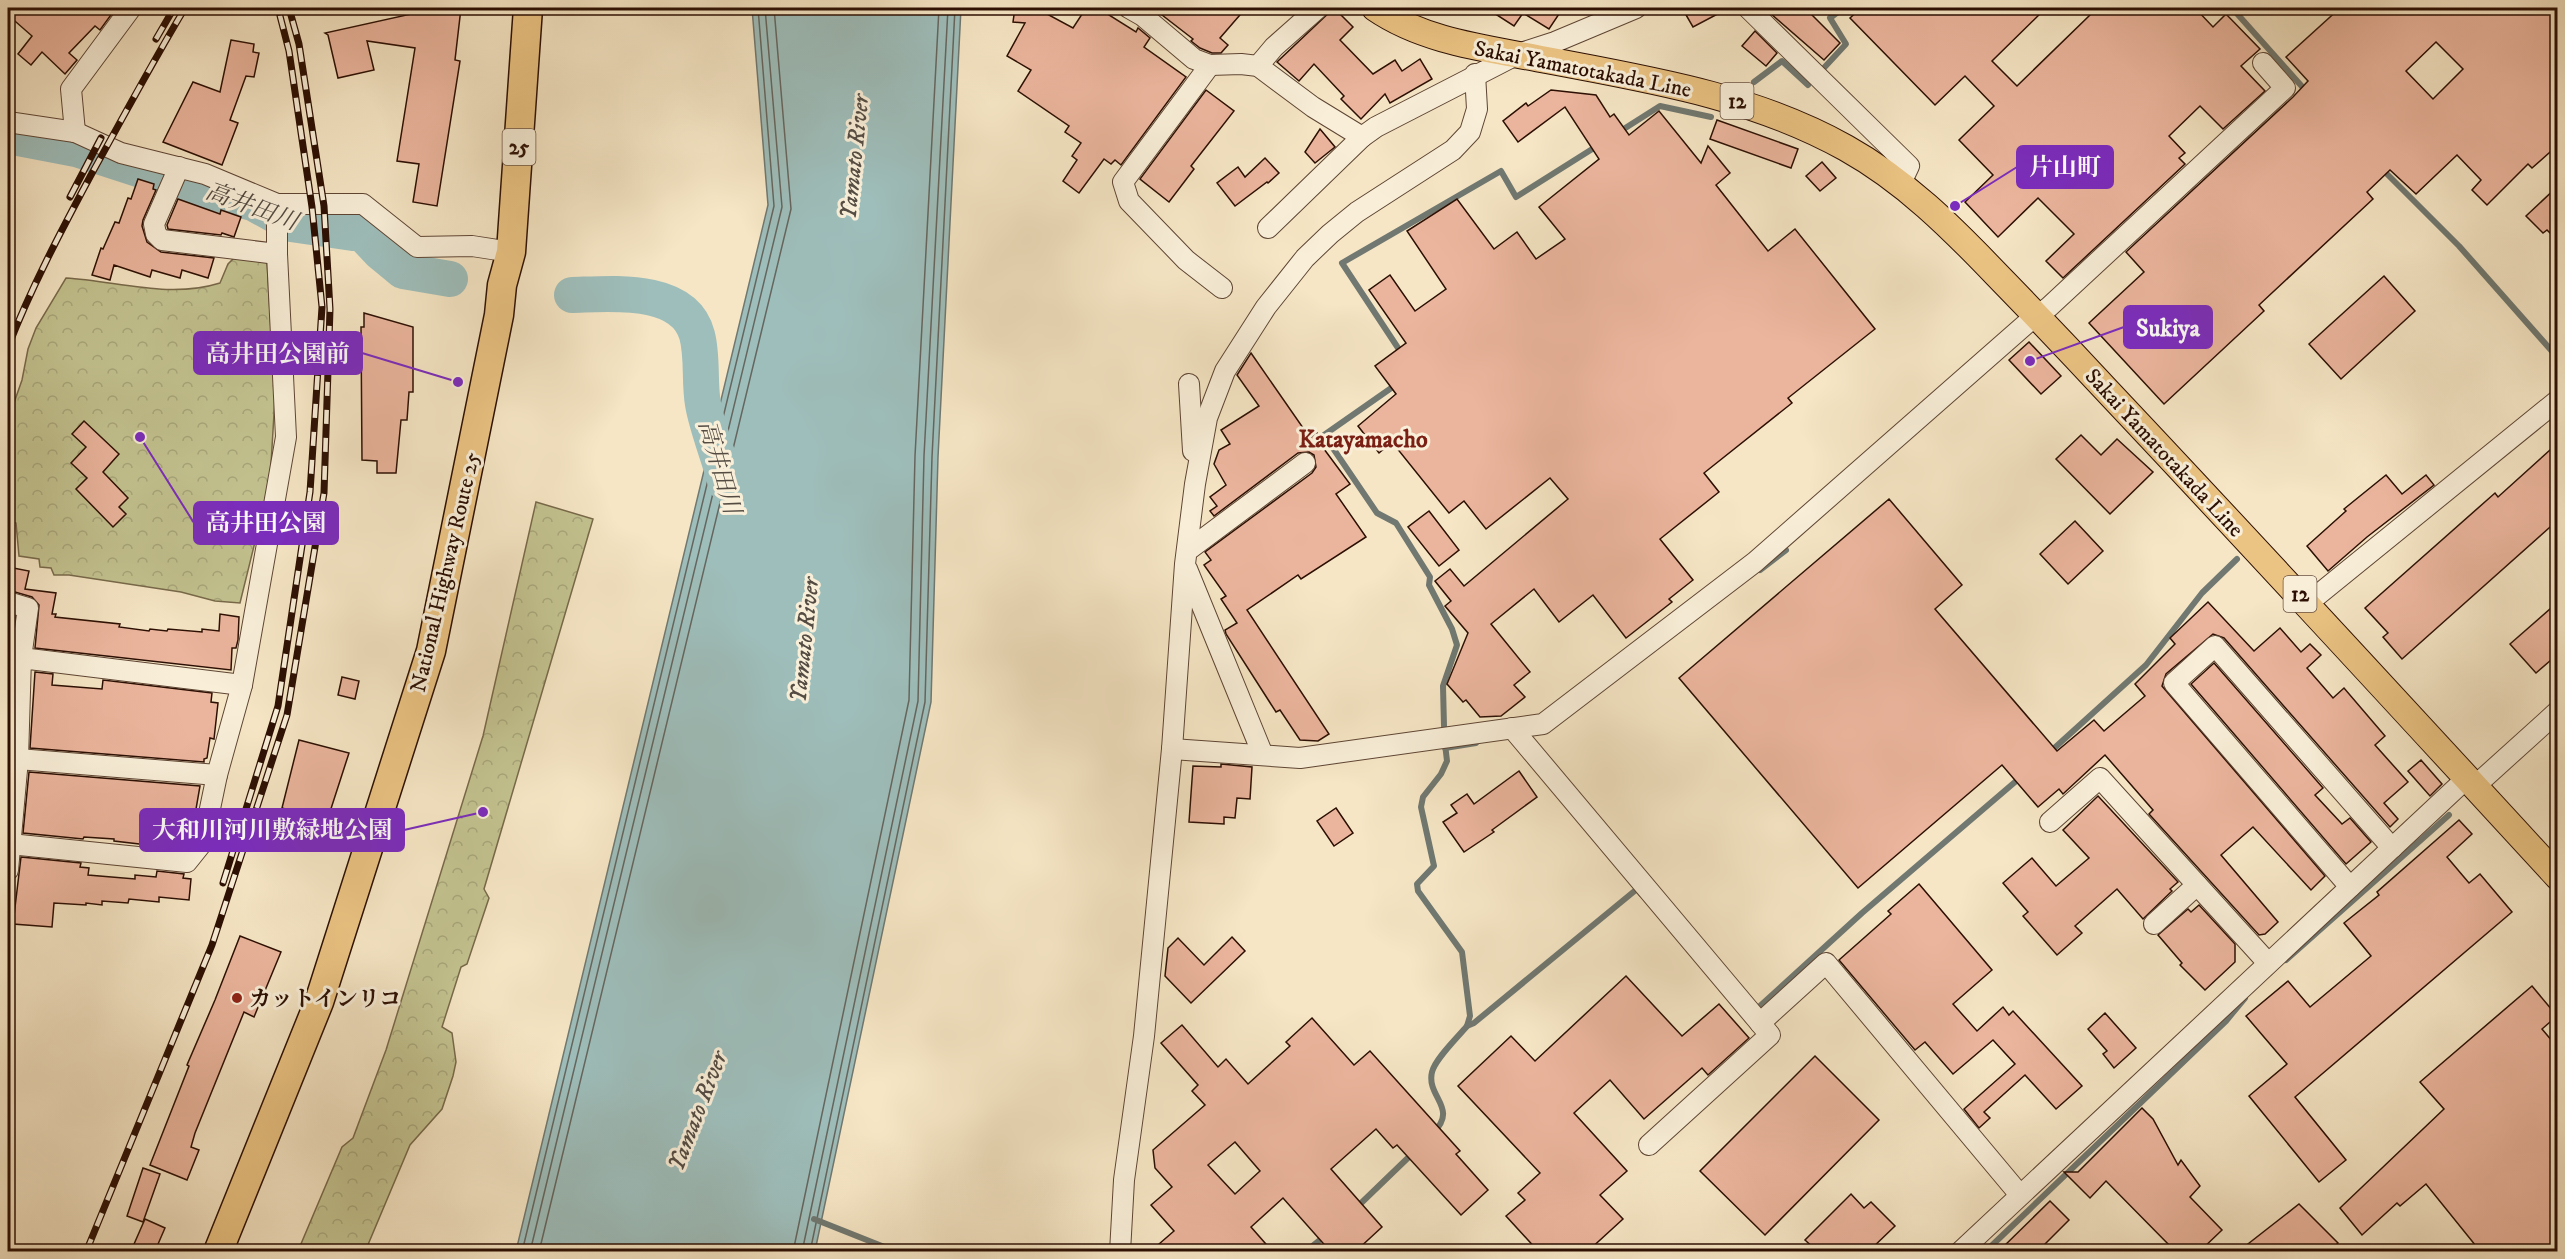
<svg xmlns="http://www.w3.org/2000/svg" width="2565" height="1259" font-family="'IM FELL DW Pica','Noto Serif JP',serif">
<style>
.park{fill:url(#park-crowns);stroke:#78694a;stroke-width:1.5}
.water{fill:#9ebebb;stroke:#707871;stroke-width:1.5}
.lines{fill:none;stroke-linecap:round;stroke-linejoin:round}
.shore{stroke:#65665f;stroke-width:1.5}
.stream{stroke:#707871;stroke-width:6}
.river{stroke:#9ebebb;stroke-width:36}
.building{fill:#ebb59d;stroke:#2c0f03;stroke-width:1.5;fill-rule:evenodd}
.minor-casing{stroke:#5e4534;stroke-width:22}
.major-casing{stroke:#2c0f03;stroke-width:28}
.highway-casing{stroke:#2c0f03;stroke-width:31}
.minor{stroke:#f9efd9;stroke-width:20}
.major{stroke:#ebc382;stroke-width:26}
.highway{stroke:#ebc382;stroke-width:28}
.rail-casing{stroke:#2c0f03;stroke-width:7}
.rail{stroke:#f9efd9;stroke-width:4.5;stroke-dasharray:14;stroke-linecap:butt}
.poi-dot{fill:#8f2418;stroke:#f9efd9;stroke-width:2}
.labels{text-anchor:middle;stroke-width:6;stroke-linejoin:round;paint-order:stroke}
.shield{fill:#f9efd9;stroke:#6a5243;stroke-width:1.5}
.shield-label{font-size:21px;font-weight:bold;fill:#2c0f03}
.street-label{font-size:22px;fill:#2c0f03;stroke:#f9efd9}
.poi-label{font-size:22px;font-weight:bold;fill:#2c0f03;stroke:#f9efd9;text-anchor:start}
.water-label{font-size:24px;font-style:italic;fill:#544c43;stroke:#f9efd9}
.neighbourhood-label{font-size:24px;font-weight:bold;fill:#7a1f14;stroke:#f9efd9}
.leader{fill:none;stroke:#7b2cbf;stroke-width:2}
.callout-dot{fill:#7b2cbf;stroke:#f9efd9;stroke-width:2}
.callout{fill:#7b2cbf;stroke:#7b2cbf;stroke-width:2}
.callout-label{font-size:24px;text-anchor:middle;font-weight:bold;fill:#fff}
</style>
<defs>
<pattern id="park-crowns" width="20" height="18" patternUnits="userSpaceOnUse" patternTransform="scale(1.5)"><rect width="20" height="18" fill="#c3c390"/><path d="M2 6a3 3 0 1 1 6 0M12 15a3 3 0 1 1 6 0" fill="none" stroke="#a8a67b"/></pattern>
</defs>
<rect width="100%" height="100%" fill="#f6e6c5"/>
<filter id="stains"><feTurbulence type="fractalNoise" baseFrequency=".00333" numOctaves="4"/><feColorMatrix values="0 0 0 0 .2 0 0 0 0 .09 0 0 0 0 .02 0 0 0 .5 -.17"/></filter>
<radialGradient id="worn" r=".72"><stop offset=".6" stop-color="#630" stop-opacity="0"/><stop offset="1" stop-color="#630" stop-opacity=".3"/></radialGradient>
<!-- park -->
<g class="park">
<path d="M234,258L267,262L275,397L270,481L240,603L215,601L181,592L69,575H54L51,568L40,567L39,559L19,556L16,523L8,521L9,417L22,380L28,349L36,328L66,278C117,281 169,299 220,283L228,264Z"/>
<path d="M536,502L593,519L484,889L489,898L467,964L461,967L442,1027L452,1033L456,1062L453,1076L442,1109L410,1145L367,1247L346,1248L344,1251H298L342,1147L353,1138L386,1050L483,736Z"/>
</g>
<!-- water -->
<path class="water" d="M752,8H961L938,457L931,702L815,1251H516L768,205Z"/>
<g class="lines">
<!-- shore -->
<g class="shore">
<path d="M522,1252L774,206L758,8"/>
<path d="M530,1252L782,207L765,8"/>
<path d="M539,1252L791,209L774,8"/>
<path d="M793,1252L909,700L915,456L939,8"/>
<path d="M802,1252L918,701L924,456L948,8"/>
<path d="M810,1252L925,702L932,457L955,8"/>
</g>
<!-- stream -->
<g class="stream">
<path d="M2232,8L2306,91"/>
<path d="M1822,70L1846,44L1830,18L1843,8"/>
<path d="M1754,82L1782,61L1808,85"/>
<path d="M1619,132L1660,106L1711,117"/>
<path d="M2382,169L2459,246L2558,358"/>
<path d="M1402,354L1342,263L1501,171L1516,197L1597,146"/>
<path d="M1397,384L1324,435L1377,513L1396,523L1430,577L1429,585L1452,629L1457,645L1443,686L1444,726"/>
<path d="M1760,570L1786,550"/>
<path d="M1445,744L1447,761L1441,774L1423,797L1421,807L1434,866L1417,884L1418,891L1462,952L1470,1016L1467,1026"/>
<path d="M1445,748L1476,743"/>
<path d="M2050,752L2146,665L2202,593L2237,559"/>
<path d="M2286,960L2449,815"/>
<path d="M1760,1006L1862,913L2022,776"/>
<path d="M1433,1133C1459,1108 1426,1097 1432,1072C1435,1059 1458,1037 1467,1026L1474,1023L1637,889L1641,894"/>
<path d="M1356,1208L1413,1153"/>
<path d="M814,1219L897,1252"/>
<path d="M1305,1252L1326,1235"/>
<path d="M1985,1252L2226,1021L2245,998"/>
</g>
<!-- river -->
<g class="river">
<path d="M8,136L76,149L190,186L253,203L291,224L353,233L360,231L380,252L403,271L450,279"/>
<path d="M572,295C611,294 684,286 697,335C703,357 699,382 703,404C707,428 720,459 726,484"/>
</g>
</g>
<!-- building -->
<g class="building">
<path d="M8,8H116L100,30L95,26L69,53L77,60L65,74L42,52L31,65L18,54L32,36L8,15Z"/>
<path d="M434,8H461L455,60L460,61L437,206L413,202L419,164L397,161L415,48L367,41L374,70L338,78L328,35L325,33L434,9Z"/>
<path d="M1015,8H1036L1073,28L1086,8H1098L1136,32L1138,28L1150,38L1144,47L1186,77L1121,165L1115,160L1111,164L1104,159L1079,193L1063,181L1077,160L1072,156L1081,143L1065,132L1069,126L1018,91L1031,70L1007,56L1025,23L1013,22Z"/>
<path d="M1153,8H1246L1220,38L1228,45L1221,53H1212L1200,48L1191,41L1193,39Z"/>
<path d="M1334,8L1353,27L1340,40L1373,74L1395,60L1402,71L1420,59L1432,79L1390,103L1385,94L1361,119L1341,99L1344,96L1314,64L1299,81L1277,62Z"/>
<path d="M1486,8H1563L1549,29L1523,13L1514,26Z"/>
<path d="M1682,8H1729L1693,27Z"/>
<path d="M1775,8H1805L1840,43L1824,60L1770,13Z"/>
<path d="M1861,8H2046L1992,61L2017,86L2090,15L2083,8H2195L2213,27L2226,14L2260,49L2241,66L2265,91L2223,129L2200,106L2169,136L2185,153L2179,158L2185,164L2063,278L2046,261L2074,234L2038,198L1998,237L1965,202L1993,175L1959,140L1994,106L1965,76L1935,105L1850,18Z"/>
<path d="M2340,8H2558V145L2532,168L2528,164L2487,205L2472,190L2481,180L2457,155L2416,194L2390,170L2367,192L2373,199L2259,305L2264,311L2164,404L2089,323L2144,272L2126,252L2293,97L2308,81L2286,57ZM2436,42L2463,69L2433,99L2406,71Z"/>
<path d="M1755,31L1777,53L1766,66L1742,46Z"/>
<path d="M231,40L254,44L253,52L259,53L254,77L246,76L230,120L238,123L222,165L163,142L193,82L220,92Z"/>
<path d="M1206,90L1234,111L1191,166L1194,169L1169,202L1140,179Z"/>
<path d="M1551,90L1596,95L1610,117L1614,114L1629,135L1659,111L1701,163L1708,146L1730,173L1716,185L1768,251L1795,229L1875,329L1788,398L1792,403L1704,473L1719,492L1660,539L1693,580L1669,599L1672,602L1626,638L1593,595L1559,622L1534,589L1491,624L1530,672L1514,685L1525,697L1501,716L1480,717L1466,700L1463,702L1447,684L1468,633L1445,606L1451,601L1435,581L1450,569L1464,586L1568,499L1550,478L1486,529L1464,501L1449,513L1392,442L1379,453L1358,426L1396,394L1375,366L1406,343L1369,290L1390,275L1415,311L1446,289L1407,231L1457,199L1494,249L1517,232L1536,259L1565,239L1539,207L1599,159L1565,107L1518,142L1503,121L1526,103L1528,106Z"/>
<path d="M1717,120L1798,149L1791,168L1710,139Z"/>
<path d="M1320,129L1335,147L1315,163L1305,152Z"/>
<path d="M1265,158L1279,173L1268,183L1267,182L1235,206L1217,183L1238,167L1245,177Z"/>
<path d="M1822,162L1836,178L1820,191L1806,176Z"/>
<path d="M138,179L154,184L153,189L156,190L143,220L142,226L147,242L161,252L214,258L208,278L182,270L180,278L152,270L150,277L114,265L110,280L92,275L101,248L103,249L115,222L119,223L128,198L131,199Z"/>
<path d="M2558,186V241L2547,230L2543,233L2526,216Z"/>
<path d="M178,199L220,214L221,210L241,217L234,237L222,233L221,235L168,229L167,225Z"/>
<path d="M2384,276L2415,311L2341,379L2309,344Z"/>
<path d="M364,313L413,327V392H409L407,420H401L396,473H377V461L362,460L361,327H364Z"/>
<path d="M2029,342L2061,376L2041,394L2009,360Z"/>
<path d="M1251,353L1310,438L1317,433L1327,446L1324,449L1350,484L1336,494L1366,537L1301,579L1298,575L1247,610L1329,734L1318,741L1300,740L1280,710L1276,712L1226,634L1225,630L1237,623L1221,599L1226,596L1204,565L1211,560L1205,552L1312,473L1316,467L1314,455L1309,452L1298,453L1214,516L1210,511L1217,506L1210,497L1226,485L1214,464L1219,450L1230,444L1221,430L1259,406L1237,375Z"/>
<path d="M84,421L119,454L103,472L128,498L119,507L126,514L113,527L76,489L87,478L71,463L86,447L72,434Z"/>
<path d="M2081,435L2101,455L2117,439L2153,472L2110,514L2056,459Z"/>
<path d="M2550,450L2558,458V520L2402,659L2383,637L2388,633L2365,608L2495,493L2498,497Z"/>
<path d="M2386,475L2402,494L2426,475L2434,485L2367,537L2328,571L2307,546L2346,511L2344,509Z"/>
<path d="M1889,499L1962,585L1935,609L2057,751L2094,720L2104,731L2145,696L2135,684L2175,644L2170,638L2208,602L2254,651L2280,628L2301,652L2310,644L2321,655L2307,668L2333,698L2344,688L2385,736L2375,745L2408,782L2384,803L2398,819L2390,827L2224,638L2213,634L2166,674L2162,686L2325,876L2311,890L2253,827L2221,855L2278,922L2265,934L2259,935L2149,814L2153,810L2105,755L2063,794L2059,789L2038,807L2002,765L1858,888L1679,678Z"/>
<path d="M1429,511L1459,550L1439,566L1408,527Z"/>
<path d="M2075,521L2103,551L2068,584L2040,554Z"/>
<path d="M8,567L29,571L25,589L56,593L52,614H56L55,617L120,624L119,627L149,631L150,629L167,631L168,629L202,632V629L219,631L220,614L239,617L238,640L236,648H232L231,670L35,648L39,605L32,597L8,590Z"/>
<path d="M2558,602V654L2536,673L2510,644Z"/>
<path d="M8,614L15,617L9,657H8Z"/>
<path d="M2214,663L2323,788L2315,795L2342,824L2350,818L2371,842L2346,864L2191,684Z"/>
<path d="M35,672L53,674L52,685L102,689L103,680L212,693L211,702L218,703L214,739L210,738L207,758L204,759V762L30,748Z"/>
<path d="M342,677L359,681L355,699L338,695Z"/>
<path d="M299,740L349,753L327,821L282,808Z"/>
<path d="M2421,760L2442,784L2430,796L2408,771Z"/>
<path d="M1221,764L1252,767L1250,799L1237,798L1235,818L1224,817V824L1189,822L1193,766L1221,767Z"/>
<path d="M1519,771L1537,797L1492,830L1494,832L1464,852L1443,822L1457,813L1451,805L1467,794L1474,804Z"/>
<path d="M29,772L200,786L191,838L182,849L114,841V839L84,837L83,839L23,833Z"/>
<path d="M2098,796L2178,882L2170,889L2172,891L2143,919L2117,889L2075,926L2082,933L2057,955L2023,916L2028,912L2003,883L2032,858L2056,886L2089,858L2063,830Z"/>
<path d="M1336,808L1353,833L1334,846L1317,821Z"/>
<path d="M2459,820L2472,834L2447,857L2469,883L2480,874L2512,912L2295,1097L2346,1160L2319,1182L2249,1096L2287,1064L2246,1016L2288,981L2310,1007L2371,956L2344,923L2379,895L2377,892Z"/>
<path d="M21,857L81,863L80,867L89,868L88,875L135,879V875L156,877L157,871L184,874L183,878L191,879L189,900L159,897V902L129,899L128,903L102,901V905L86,903V905L54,903L52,927L13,924Z"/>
<path d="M1919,884L1992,970L1953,1004L1977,1031L2003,1007L2009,1015L2013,1011L2082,1086L2056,1109L2025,1075L1984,1112L1990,1118L1979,1128L1964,1109L2015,1064L1993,1040L1953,1074L1925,1042L1915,1050L1839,960L1891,914L1888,911Z"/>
<path d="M2199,905L2235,944V962L2205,990L2180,965L2182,963L2158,935L2188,909L2191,912Z"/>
<path d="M240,936L281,952L254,1017L244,1012L195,1133L191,1147L199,1150L187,1180L150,1165L189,1066L187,1065L215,1000Z"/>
<path d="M1232,937L1245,951L1191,1003L1165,976L1168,948L1178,938L1204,965Z"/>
<path d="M1626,976L1682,1036L1719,1004L1749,1038L1708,1075L1702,1068L1644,1119L1610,1080L1574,1113L1627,1171L1600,1195L1623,1219L1588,1251H1538L1506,1216L1525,1200L1518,1193L1540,1173L1458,1086L1511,1036L1535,1061Z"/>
<path d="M2532,986L2557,1016L2542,1029L2558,1048V1251H2480L2426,1184L2400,1206L2397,1203L2362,1235L2340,1208L2444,1109L2420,1082Z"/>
<path d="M2105,1013L2136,1048L2114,1068L2103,1054L2107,1051L2088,1029Z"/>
<path d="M1312,1018L1354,1065L1370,1051L1460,1151L1456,1154L1488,1190L1461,1215L1397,1145L1393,1148L1376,1129L1331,1169L1382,1227L1356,1251H1330L1283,1198L1251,1227L1272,1251H1151L1174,1231L1151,1205L1172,1187L1155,1168L1153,1150L1205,1105L1192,1091L1198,1085L1161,1043L1182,1025L1218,1067L1226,1059L1248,1084L1290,1046L1286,1042ZM1235,1142L1260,1171L1235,1194L1208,1165Z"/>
<path d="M1815,1056L1879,1120L1765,1235L1700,1171Z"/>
<path d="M2142,1108L2153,1119L2178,1165L2181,1160L2200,1186L2190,1197L2222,1230L2200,1251H2175L2106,1181L2090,1198L2064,1172H2078Z"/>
<path d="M143,1168L160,1174L143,1222L127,1216Z"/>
<path d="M1851,1194L1864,1208L1871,1202L1895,1226L1869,1251H1817L1805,1240Z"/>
<path d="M2050,1201L2069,1220L2038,1251H1999Z"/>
<path d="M2299,1204L2338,1243L2330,1251H2239Z"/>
<path d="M145,1219L165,1228L155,1251H131Z"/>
</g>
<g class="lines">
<defs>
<g id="minor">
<path d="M1129,8L1143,16L1194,59L1210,65L1241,64L1258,66L1313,107L1362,137L1376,127L1518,54L1555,42L1636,8"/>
<path d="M1748,8L1909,166L1901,183"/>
<path d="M1210,65L1123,182L1129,201L1186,260L1222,288"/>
<path d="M1258,66L1274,47L1318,8"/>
<path d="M8,122L75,132L121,153L205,174L277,204H363L417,247L472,246L511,252"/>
<path d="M75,132L71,89L131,8"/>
<path d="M179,167L154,224L156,234L162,240L277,254"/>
<path d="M1268,228L1362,137"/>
<path d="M1189,384L1193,451"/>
<path d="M1187,551L1305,463"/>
<path d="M1187,569L1263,755"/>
<path d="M8,602L28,608L21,658"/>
<path d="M2308,603L2558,400"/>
<path d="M1512,728L1760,1023"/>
<path d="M1172,749L1300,758L1543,724L1755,562L2026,324L2049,307L2285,88L2263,63"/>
<path d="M18,759L217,775"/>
<path d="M2475,786L2558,711"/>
<path d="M2050,822L2100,778L2268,963"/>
<path d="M10,844L187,862L203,842L217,775L242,685L286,437L277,254V204"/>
<path d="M8,870L18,759L21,658L242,685"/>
<path d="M2350,887L2174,683L2215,646L2392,848"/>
<path d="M2154,924L2197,885"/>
<path d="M1649,1145L1770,1035L1760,1023L1826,963L2020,1195"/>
<path d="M1120,1252L1124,1180L1144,1036L1172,749L1185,564L1195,484L1207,418L1225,371L1266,307L1305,258L1330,234L1357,212L1453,150L1470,132L1477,109L1475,74"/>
<path d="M1960,1252L2468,777"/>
</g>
<path id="major" d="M1375,8C1423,41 1484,48 1541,59C1646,79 1751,95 1846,148C1905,181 1951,227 1997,275C2036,315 2074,355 2112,396C2262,555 2410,716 2558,877"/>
<path id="highway" d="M218,1252L319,1002L431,651L499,315L502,285L511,252L528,8"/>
</defs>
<!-- minor casing -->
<use href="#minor" class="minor-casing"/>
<!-- major casing -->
<use href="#major" class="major-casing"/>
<!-- highway casing -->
<use href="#highway" class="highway-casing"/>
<!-- minor -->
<use href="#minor" class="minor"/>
<!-- major -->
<use href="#major" class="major"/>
<!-- highway -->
<use href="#highway" class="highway"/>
<defs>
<g id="rail">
<path d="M156,39L174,8"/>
<path d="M70,197L101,138"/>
<path d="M8,347C31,288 61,231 91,175C122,119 152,63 185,8"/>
<path d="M223,883L278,706L310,492L322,307L312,207L289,51L278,8"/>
<path d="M86,1252L212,945L287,715L324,493L330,309L324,206L299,44L289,8"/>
</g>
</defs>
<!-- rail casing -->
<use href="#rail" class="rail-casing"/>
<!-- rail -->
<use href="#rail" class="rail"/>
</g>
<!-- markers -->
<circle class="poi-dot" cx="237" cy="998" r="6"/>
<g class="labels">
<!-- shield labels -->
<g class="shield">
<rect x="1720.5" y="83" width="33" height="36" rx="4.5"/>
<rect x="502.5" y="129" width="33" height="36" rx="4.5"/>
<rect x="2283.5" y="576" width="33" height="36" rx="4.5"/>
</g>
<g class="shield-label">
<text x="1737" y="108">12</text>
<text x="519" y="154">25</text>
<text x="2300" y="601">12</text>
</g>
<!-- street labels -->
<g class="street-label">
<text transform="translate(1583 68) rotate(11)" y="8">Sakai Yamatotakada Line</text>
<text transform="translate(2165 452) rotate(47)" y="8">Sakai Yamatotakada Line</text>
<text transform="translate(444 572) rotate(-77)" y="8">National Highway Route 25</text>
</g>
<!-- poi labels -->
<g class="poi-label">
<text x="249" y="1006">カットインリコ</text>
</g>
<!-- water labels -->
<g class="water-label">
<text transform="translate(854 157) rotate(-84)" y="8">Yamato River</text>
<text transform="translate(252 206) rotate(20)" y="8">高井田川</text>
<text transform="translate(720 467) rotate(74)" y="8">高井田川</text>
<text transform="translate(804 640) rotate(-84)" y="8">Yamato River</text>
<text transform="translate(697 1111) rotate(-69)" y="8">Yamato River</text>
</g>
<!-- neighbourhood labels -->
<g class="neighbourhood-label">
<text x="1363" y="447">Katayamacho</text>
</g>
</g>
<!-- callouts -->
<path class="leader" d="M1955 206L2017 167M2030 361L2124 327M458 382L362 353M140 437L194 523M483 812L404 830"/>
<g class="callout-dot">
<circle cx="1955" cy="206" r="6"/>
<circle cx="2030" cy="361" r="6"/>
<circle cx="458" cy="382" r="6"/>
<circle cx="140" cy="437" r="6"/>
<circle cx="483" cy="812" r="6"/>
</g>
<g class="callout">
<rect x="2017" y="146" width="96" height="42" rx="6"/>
<rect x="2124" y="306" width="88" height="42" rx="6"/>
<rect x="194" y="332" width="168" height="42" rx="6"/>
<rect x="194" y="502" width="144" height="42" rx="6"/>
<rect x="140" y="809" width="264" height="42" rx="6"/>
</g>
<g class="callout-label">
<text x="2065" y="175">片山町</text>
<text x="2168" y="336">Sukiya</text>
<text x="278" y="362">高井田公園前</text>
<text x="266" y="531">高井田公園</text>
<text x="272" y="838">大和川河川敷緑地公園</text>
</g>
<!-- margin -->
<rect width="2565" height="1259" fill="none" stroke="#f6e6c5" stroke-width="30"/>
<rect x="9" y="9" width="2547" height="1241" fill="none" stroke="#2c0f03" stroke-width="3"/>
<rect x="15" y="15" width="2535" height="1229" fill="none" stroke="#2c0f03" stroke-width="1.5"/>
<rect width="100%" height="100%" filter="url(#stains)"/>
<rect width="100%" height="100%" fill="url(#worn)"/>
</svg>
